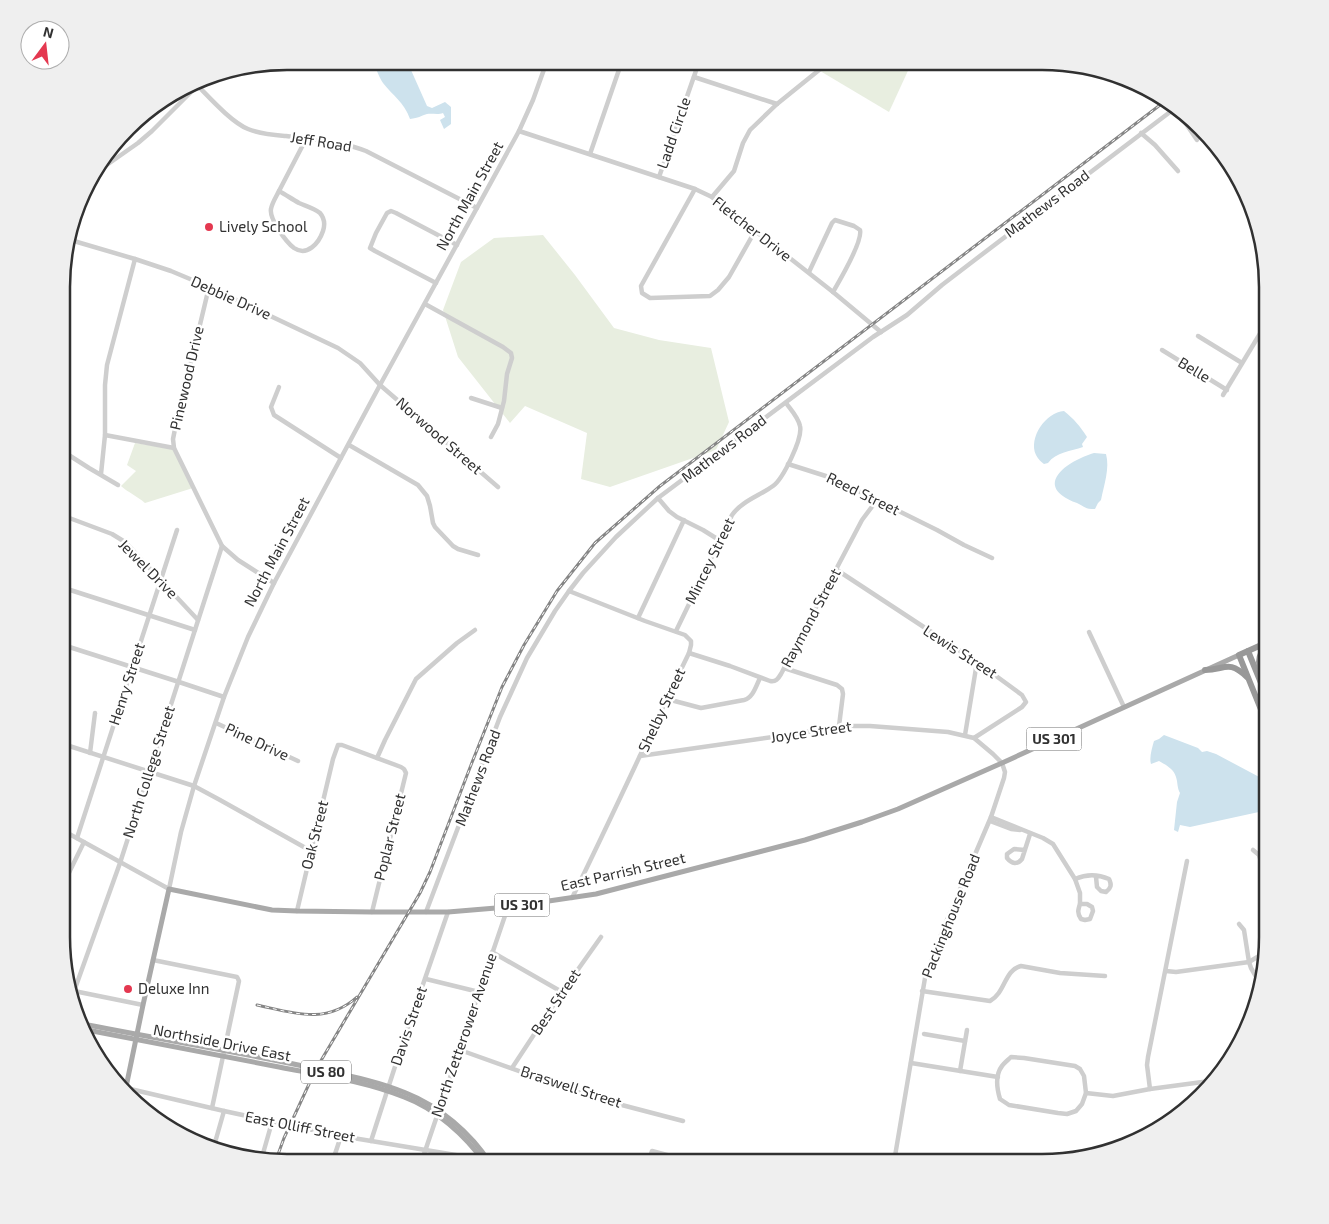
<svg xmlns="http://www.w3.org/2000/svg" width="1329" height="1224" font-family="'Exo 2',sans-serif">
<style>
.green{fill:#e8eee0}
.water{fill:#cde2ed}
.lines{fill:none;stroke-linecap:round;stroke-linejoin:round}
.minor{stroke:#cecece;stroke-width:4.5}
.major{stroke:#a9a9a9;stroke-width:5}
.highway{stroke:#989898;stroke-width:6}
.rail-casing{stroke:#868686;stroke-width:3}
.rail{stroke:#fff;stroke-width:1;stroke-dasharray:4;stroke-linecap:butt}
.poi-dot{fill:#e43850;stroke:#fff;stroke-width:2}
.labels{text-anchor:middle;stroke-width:5;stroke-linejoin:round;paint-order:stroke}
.shield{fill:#fff;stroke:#6f6f6f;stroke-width:1}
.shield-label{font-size:14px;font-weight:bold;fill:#313131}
.street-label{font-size:15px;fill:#313131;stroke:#fff}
.poi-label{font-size:15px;fill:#313131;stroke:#fff;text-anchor:start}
.rim{fill:none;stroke:#313131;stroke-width:2.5}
</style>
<rect width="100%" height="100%" fill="#fff"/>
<!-- green -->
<g class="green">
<path d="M805,62H912L889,112Z"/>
<path d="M543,235L575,275L614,328L659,340L711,348L729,422L716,450L610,487L581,479L587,433L525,406L510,423L458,357L443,310L461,262L494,238Z"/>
<path d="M135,443L174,449L193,488L145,503C137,496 129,493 121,486L136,471L127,465Z"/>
</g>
<!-- water -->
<g class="water">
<path d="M371,61H410L411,70L427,106L432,108L445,102L451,107V124L444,129L440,120L445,117L443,113C438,115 432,113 427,114C420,116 419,118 410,119C404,102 393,96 383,83C378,76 377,68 371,61Z"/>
<path d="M1064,411C1074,419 1080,426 1087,437L1082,444L1083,447C1071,451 1056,452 1048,463L1044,464C1041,462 1038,459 1036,455C1028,438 1046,412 1064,411Z"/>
<path d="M1094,453L1106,454C1110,468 1104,485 1101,500L1098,503L1095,509C1084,509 1086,507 1077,503C1031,486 1067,461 1094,453Z"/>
<path d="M1164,735L1198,748L1202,752L1207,751L1216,754L1263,779L1268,786V810L1190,827L1180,825L1178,832L1174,830L1177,802L1180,793C1177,788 1178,783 1176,777C1174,769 1166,765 1159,761L1151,764C1149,758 1152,748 1154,741L1159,739Z"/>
</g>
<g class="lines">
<!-- minor -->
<g class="minor">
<path d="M694,77L777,104"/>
<path d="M196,84C209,97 231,122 248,129C260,134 274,135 286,136C313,140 341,141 366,151L477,208"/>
<path d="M1178,112L1197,140"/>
<path d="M519,131L695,189L712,197L833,292L881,332"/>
<path d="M1141,133L1155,145L1178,171"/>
<path d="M590,154L622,61"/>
<path d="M91,176L138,143L152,131L203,80"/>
<path d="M659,177L699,62"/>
<path d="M695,189L641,286L642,293L650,298L710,296L718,290L729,277L755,231"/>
<path d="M279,191C286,195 292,199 299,203C306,206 314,208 320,213C325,219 325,225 323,231C319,243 307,257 294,248C286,242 269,219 271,209C272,203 276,197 279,191Z"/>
<path d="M279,191L306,139"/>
<path d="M712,197L734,171L743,143L750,130L777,104L829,62"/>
<path d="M67,239L135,259L171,271L209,287L338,348L360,363L380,385L498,487"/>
<path d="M809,272L832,223L835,220L854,226L860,230C863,241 840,280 833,292"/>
<path d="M436,283L375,251L370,248L376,233L387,213L391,211L396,213L457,245"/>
<path d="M209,287L175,429L173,439L174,448L222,546L238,560L274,583"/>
<path d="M425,304L503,347L511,353L512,358L507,374L504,401L498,424L491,437"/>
<path d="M1198,336L1242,363"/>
<path d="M1162,350L1227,390"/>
<path d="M279,387L271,407L274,415L341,458"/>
<path d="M1223,395L1267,322"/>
<path d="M471,398L502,408"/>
<path d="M105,435L174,448"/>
<path d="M349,445L418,485L427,496L430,506L433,523L435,527L453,546L458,549L478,555"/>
<path d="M64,452L89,468L118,485"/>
<path d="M788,464L832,478L937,530L964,545L992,558"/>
<path d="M101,474L105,435V385L107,365L135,259"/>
<path d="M658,498L669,511L677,517L703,530L719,540"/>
<path d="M64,516L112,534L125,542L198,620"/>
<path d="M837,570L977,662L1022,695L1026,702L1022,707L974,738"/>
<path d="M64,588L195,630"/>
<path d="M569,591L645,621L685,635L691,641V645L689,653C649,735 612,817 572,898"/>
<path d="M638,618L684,520"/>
<path d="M676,631L732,515C742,501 759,496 773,486C783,479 803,438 800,426C798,417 791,410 786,403"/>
<path d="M1089,632L1124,707"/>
<path d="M63,645L179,682L224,697"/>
<path d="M689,653L730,666L770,681C776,682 778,679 781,674L862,520L877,500"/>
<path d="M784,668L837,685L842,689L843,694L839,726"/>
<path d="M667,699L701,708L744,700C753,698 756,686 760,678"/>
<path d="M216,723L298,761"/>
<path d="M965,735L977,662"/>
<path d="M63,744L194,786L220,800L311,851"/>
<path d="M90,753L95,713"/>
<path d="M640,756L801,733L839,726H870L948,732L974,738L993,754L1002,763L1005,772L1004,778L991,817L944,927L933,956L925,978L894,1162"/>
<path d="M377,758L385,740L416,679L457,643L475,630"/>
<path d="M991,817L1043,838L1053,844L1075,879L1080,893V904"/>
<path d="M990,821L1011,829L1020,830"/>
<path d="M62,830L169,889L181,832L194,786L224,697L248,637L274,583L380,385L519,131L533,100L547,61"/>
<path d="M77,838L177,530"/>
<path d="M1025,850L1014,849L1007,854V858C1012,864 1017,865 1022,859L1030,834"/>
<path d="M1253,850L1259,855L1268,882"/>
<path d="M1075,879C1086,874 1098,874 1109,879C1112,885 1111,888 1106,892L1101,891L1097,887L1096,877"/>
<path d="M62,887L84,842"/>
<path d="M1080,904H1087L1092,907L1093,911L1090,919L1085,920L1081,919C1077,913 1078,910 1080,904Z"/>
<path d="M297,911L333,759L338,745H342L401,767L404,769L406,773L372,912"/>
<path d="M426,912L500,717L527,658L555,611L569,591L583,573L616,537L658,498L873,337L907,315L942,285L976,259L1174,109"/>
<path d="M1239,924L1244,930L1249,962L1251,968L1258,980"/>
<path d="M492,952L562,992"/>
<path d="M153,960L237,977L239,981L212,1108"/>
<path d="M1166,971L1176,972L1249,962L1264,953"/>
<path d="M426,979L479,992"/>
<path d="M74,991L143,1005"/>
<path d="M922,991L990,1001C1006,992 1004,970 1021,966L1060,973L1105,976"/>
<path d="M72,997L120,863L222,546"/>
<path d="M924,1034L965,1041"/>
<path d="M460,1050L595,1098L683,1121"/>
<path d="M1011,1057L1024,1058L1075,1066L1080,1069L1084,1076L1086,1093L1082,1104L1076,1111L1067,1114L1058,1113L1009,1105L1000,1099C997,1089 995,1075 1002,1066C1004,1063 1008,1060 1011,1057Z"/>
<path d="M911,1063L998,1077"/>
<path d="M512,1068L562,992L601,937"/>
<path d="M960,1071L967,1030"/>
<path d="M126,1088L224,1111L341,1136L504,1163"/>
<path d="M1150,1089L1147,1065L1148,1057L1187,861"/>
<path d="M1086,1093L1113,1096L1150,1089L1210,1081"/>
<path d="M371,1141L401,1048L448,912"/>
<path d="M214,1146L224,1111"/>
<path d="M262,1157L272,1122"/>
<path d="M332,1163L341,1136"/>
<path d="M421,1163L508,907"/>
<path d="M648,1163L652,1151L693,1162H698"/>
</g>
<!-- major -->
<g class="major">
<path d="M78,1023C153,1038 228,1050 303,1066C338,1074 373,1079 406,1093C439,1106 471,1133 490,1163"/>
<path d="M82,1029C147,1042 213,1054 279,1067C320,1075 365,1081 404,1097C436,1109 465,1135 485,1163"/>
<path d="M125,1092L143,1005L169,889L272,910L297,911L372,912H448L508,907L596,894L805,840L862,822L898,809L1002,763L1239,655"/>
</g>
<!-- highway -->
<g class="highway">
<path d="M1268,642L1239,655L1268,727"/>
<path d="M1248,651L1268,700"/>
<path d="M1205,670C1225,670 1228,659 1247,677"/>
<path d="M1262,674C1257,663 1258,653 1268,644"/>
</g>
<defs>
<g id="rail">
<path d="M257,1005C294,1013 326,1025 357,997"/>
<path d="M276,1160L284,1138L316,1069L420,893L430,872L471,765L502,687L524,645L557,591L595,543L660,486L1164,102"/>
</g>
</defs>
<!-- rail casing -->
<use href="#rail" class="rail-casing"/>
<!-- rail -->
<use href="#rail" class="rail"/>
</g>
<!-- markers -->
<g class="poi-dot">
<circle cx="209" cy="227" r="5"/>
<circle cx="128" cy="989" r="5"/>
</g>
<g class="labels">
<!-- shield labels -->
<g class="shield">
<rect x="1026.5" y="727.5" width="55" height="23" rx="4"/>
<rect x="494.5" y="893.5" width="55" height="23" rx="4"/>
<rect x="301" y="1060.5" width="50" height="23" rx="4"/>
</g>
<g class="shield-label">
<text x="1054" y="744">US 301</text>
<text x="522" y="910">US 301</text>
<text x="326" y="1077">US 80</text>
</g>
<!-- street labels -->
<g class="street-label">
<text transform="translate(674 133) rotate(-71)" y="5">Ladd Circle</text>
<text transform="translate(321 142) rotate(9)" y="5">Jeff Road</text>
<text transform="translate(470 196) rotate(-61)" y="5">North Main Street</text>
<text transform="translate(1047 204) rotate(-37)" y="5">Mathews Road</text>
<text transform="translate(752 229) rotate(38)" y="5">Fletcher Drive</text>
<text transform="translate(231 298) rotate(24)" y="5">Debbie Drive</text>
<text transform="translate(1194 370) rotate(31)" y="5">Belle</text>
<text transform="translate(187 378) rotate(-77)" y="5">Pinewood Drive</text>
<text transform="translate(439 436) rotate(41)" y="5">Norwood Street</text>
<text transform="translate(724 449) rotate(-37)" y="5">Mathews Road</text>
<text transform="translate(863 494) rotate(26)" y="5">Reed Street</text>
<text transform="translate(277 552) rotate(-62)" y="5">North Main Street</text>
<text transform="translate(710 561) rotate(-64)" y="5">Mincey Street</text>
<text transform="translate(148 569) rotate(45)" y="5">Jewel Drive</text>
<text transform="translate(811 618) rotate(-62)" y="5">Raymond Street</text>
<text transform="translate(960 652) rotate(33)" y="5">Lewis Street</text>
<text transform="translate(127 684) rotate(-72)" y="5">Henry Street</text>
<text transform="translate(662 710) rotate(-65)" y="5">Shelby Street</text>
<text transform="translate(811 732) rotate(-8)" y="5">Joyce Street</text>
<text transform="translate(257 742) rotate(25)" y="5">Pine Drive</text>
<text transform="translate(149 772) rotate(-72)" y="5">North College Street</text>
<text transform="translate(478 778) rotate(-69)" y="5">Mathews Road</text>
<text transform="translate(315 835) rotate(-76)" y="5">Oak Street</text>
<text transform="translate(390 837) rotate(-76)" y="5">Poplar Street</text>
<text transform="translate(623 872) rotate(-13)" y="5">East Parrish Street</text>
<text transform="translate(951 916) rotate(-68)" y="5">Packinghouse Road</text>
<text transform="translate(556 1002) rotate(-56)" y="5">Best Street</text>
<text transform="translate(409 1026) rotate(-71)" y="5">Davis Street</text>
<text transform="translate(464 1035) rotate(-71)" y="5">North Zetterower Avenue</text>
<text transform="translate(222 1043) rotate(11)" y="5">Northside Drive East</text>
<text transform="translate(571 1087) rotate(18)" y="5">Braswell Street</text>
<text transform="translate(300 1127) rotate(11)" y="5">East Olliff Street</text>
</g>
<!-- poi labels -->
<g class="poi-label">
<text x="219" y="232">Lively School</text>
<text x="138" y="994">Deluxe Inn</text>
</g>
</g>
<!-- crop -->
<path d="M0 0H1329V1224H0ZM287 70H1042A217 217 0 0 1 1259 287V937A217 217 0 0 1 1042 1154H287A217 217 0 0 1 70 937V287A217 217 0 0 1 287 70Z" fill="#efefef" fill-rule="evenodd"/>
<path class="rim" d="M287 70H1042A217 217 0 0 1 1259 287V937A217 217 0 0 1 1042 1154H287A217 217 0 0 1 70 937V287A217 217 0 0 1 287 70Z"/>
<!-- north arrow -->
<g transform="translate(45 45) rotate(15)"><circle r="24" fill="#ffffff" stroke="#adadad"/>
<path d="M0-4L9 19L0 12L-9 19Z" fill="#e43850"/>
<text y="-8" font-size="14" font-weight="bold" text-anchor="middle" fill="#313131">N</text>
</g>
</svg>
